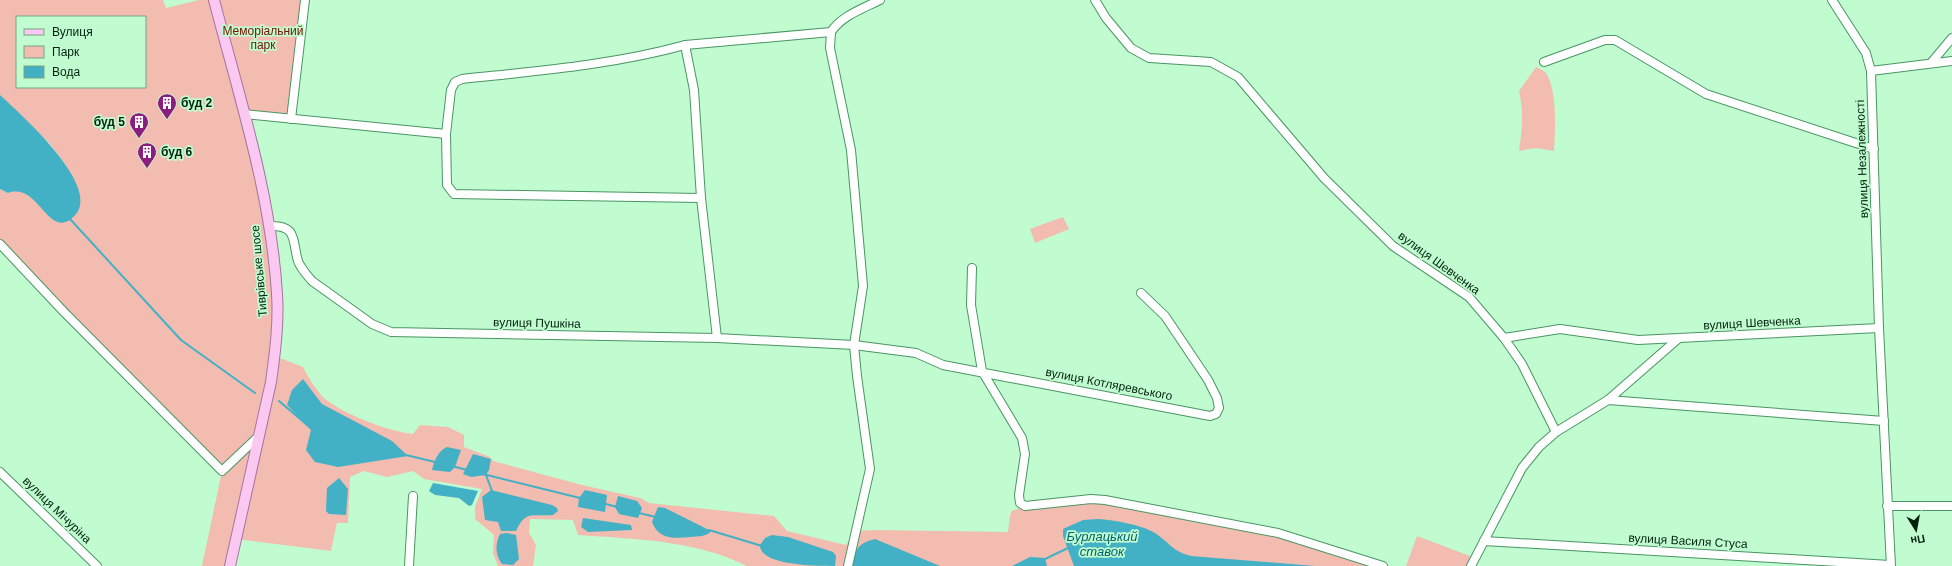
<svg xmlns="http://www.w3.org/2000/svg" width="1952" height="566" font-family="Arial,sans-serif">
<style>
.green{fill:#f3bcb0;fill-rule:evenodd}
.water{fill:#42b0c5}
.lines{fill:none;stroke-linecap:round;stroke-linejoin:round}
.stream{stroke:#42b0c5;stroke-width:2}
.minor-casing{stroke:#4a9563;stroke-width:10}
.major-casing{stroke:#a2769d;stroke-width:12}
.minor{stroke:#fff;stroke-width:8}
.major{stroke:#fbc8f2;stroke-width:10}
.labels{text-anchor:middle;stroke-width:3.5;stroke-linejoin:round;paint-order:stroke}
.park-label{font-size:12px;fill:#731302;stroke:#c0fcd0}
.poi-label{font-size:12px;font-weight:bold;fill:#02220e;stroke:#c0fcd0;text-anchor:start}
.street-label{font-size:12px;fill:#02220e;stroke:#c0fcd0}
.water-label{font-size:13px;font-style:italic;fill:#006170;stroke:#c0fcd0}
</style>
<rect width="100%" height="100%" fill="#c0fcd0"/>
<!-- green -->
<g class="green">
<path d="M0,0H163L166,8L199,0H305L291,119L244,114L270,226L275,356L303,367C308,377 316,390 324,398C345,415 387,431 413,434L420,425L448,427L464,435V447L490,457L493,461L582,485L640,498L649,503L774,516L787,531L846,545L855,531L876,530L1008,532L1010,515L1012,511L1025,506L1091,499L1278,533L1383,566H747C695,540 634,539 578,535L573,520L530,519L529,533L536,545L533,566H498L493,553L494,535L475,519V507L482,489L424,479L413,471L387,477L364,471L350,477L348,523H337L331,551L236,539L230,566H202L222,471L0,240V189L8,193C17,190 22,190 29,196L65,164L49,143L0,95ZM17,17H145V87H17Z"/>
<path d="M1536,67C1539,69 1543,70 1545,72C1558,88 1555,132 1554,151L1536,148L1519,151C1522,130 1524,112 1519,91Z"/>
<path d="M1063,217L1069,229L1035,243L1030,229Z"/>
<path d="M1417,536L1475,558L1471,566H1406Z"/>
</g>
<!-- water -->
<g class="water">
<path d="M0,95C19,113 110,192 71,219C47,237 38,182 8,193L0,189Z"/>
<path d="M303,379L322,404L392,441L408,456L338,467L315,462L306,450L311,430L287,405L292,390Z"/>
<path d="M447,447L461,450L455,467L450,472L432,470C434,461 438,451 447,447Z"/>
<path d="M473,454L491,459L489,470L486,475L471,477L463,474Z"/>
<path d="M339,478L348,489L346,515L329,514L326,511L327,488Z"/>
<path d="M433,483L478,491L472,505L469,506L459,498L435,495L429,491Z"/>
<path d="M491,490L552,505L557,508L558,511L553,515C533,517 526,509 516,531H501L498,522L485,520L482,497Z"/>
<path d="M585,490L607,495L605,512L578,507L579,498Z"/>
<path d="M618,496L637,501L642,508L638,518L619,514L615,507Z"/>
<path d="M658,507L665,508L711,531L708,534L702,536C683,537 660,544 652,522Z"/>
<path d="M583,518L631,525L632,530L588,532L581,527Z"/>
<path d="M1098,519C1114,520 1142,525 1155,533C1170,543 1172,551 1191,556L1315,566H1074L1063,536V529L1083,520Z"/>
<path d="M507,533L516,535L519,559L513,565L502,564C495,555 495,544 500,534Z"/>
<path d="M772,535L788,537L833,552L836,556L835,566C818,566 759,566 760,545L765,538Z"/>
<path d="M875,539L940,566H852C856,548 857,544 875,539Z"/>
<path d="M1030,557L1045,558L1047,566H1012Z"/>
</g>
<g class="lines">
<!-- stream -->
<g class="stream">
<path d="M70,219L181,340L255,393"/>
<path d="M279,401L313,430"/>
<path d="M406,455L435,462"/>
<path d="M452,466L467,470"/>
<path d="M483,474L580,498"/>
<path d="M486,475L492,491"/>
<path d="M606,504L617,507"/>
<path d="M639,513L656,517"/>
<path d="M709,530L762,546"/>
<path d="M1043,560L1068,548"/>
</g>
<defs>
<g id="minor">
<path d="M1095,0L1106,18L1131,48L1149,58L1211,62L1238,77L1324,178L1393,246L1469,297L1504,338L1560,329L1638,340L1879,328"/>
<path d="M1832,0L1866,53L1871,71L1879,328L1891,566"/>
<path d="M831,32L830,48L851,150L863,286L854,345L857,376L870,469L848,566"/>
<path d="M685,45L694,90L701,198L717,338"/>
<path d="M1544,62L1605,40H1615L1706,94L1874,149"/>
<path d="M1931,63L1952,38"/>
<path d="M1871,71L1952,61"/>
<path d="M244,114L446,134"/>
<path d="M291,119L305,0"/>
<path d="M701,198L454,194L447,185L446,134L451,90L455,82L462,79C536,71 613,65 685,45L831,32C841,16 864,8 880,0"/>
<path d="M270,226C298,225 292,241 298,261C301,269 307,275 312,281L372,324L391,332L717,338L854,345L916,353L943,365L1210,416L1216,414L1219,408L1217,398L1208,380L1165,316L1141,293"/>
<path d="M0,244L64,312L222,471L259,436"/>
<path d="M972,268L971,305L982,371L1022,438L1025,454L1019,495L1020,503L1025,506L1091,499L1105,500L1278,533L1383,566"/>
<path d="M1504,338L1522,364L1556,432"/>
<path d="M1608,400L1884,421"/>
<path d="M0,472L97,566"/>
<path d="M1887,506H1952"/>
<path d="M1484,541L1890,565"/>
<path d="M409,566L413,496"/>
<path d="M1471,566L1522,468L1539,447L1556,432L1608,400L1679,338"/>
</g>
<path id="major" d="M214,0C239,96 271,194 277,294C279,323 275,353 271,382L230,566"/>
</defs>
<!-- minor casing -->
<use href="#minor" class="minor-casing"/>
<!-- major casing -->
<use href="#major" class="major-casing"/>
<!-- minor -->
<use href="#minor" class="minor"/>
<!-- major -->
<use href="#major" class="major"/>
</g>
<!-- icons -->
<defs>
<symbol id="building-pin" viewBox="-11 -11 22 30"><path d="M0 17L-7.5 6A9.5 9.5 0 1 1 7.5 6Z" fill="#8b1c80" stroke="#c0fcd0"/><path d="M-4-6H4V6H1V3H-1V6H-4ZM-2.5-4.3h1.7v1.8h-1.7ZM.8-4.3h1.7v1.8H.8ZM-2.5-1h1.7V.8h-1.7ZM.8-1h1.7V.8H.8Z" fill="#fff"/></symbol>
</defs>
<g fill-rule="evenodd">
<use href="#building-pin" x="156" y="92" width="22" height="30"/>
<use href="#building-pin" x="128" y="111" width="22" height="30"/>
<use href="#building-pin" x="136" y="141" width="22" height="30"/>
</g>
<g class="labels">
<!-- park labels -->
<g class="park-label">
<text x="263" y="35">Меморіальний<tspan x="263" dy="14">парк</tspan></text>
</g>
<!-- poi labels -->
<g class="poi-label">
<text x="181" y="107">буд 2</text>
<text x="125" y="126" text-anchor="end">буд 5</text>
<text x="161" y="156">буд 6</text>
</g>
<!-- street labels -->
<g class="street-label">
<text transform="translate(1862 159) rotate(-92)" y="4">вулиця Незалежності</text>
<text transform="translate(1439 263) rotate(36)" y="4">вулиця Шевченка</text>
<text transform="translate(259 271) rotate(-95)" y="4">Тиврівське шосе</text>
<text transform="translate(537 323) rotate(1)" y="4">вулиця Пушкіна</text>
<text transform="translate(1752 323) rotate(-3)" y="4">вулиця Шевченка</text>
<text transform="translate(1109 384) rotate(11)" y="4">вулиця Котляревського</text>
<text transform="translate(57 510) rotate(44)" y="4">вулиця Мічуріна</text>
<text transform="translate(1688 541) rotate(3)" y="4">вулиця Василя Стуса</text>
</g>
<!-- water labels -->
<g class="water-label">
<text x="1102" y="541">Бурлацький<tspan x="1102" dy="15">ставок</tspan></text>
</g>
</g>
<!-- legend -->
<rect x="16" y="16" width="130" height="72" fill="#c0fcd0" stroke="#74a582"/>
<rect x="24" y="29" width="20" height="6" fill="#fbc8f2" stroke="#74a582"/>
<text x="52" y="36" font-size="12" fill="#02220e">Вулиця</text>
<rect x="24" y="46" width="20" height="12" fill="#f3bcb0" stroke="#74a582"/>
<text x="52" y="56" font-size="12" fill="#02220e">Парк</text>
<rect x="24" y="66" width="20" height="12" fill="#42b0c5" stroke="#74a582"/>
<text x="52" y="76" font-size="12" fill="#02220e">Вода</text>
<!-- north arrow -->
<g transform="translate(1916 530) rotate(169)" stroke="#c0fcd0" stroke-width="3" paint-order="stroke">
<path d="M0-3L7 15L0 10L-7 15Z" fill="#02220e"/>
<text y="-6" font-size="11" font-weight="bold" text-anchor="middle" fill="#02220e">Пн</text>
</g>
</svg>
